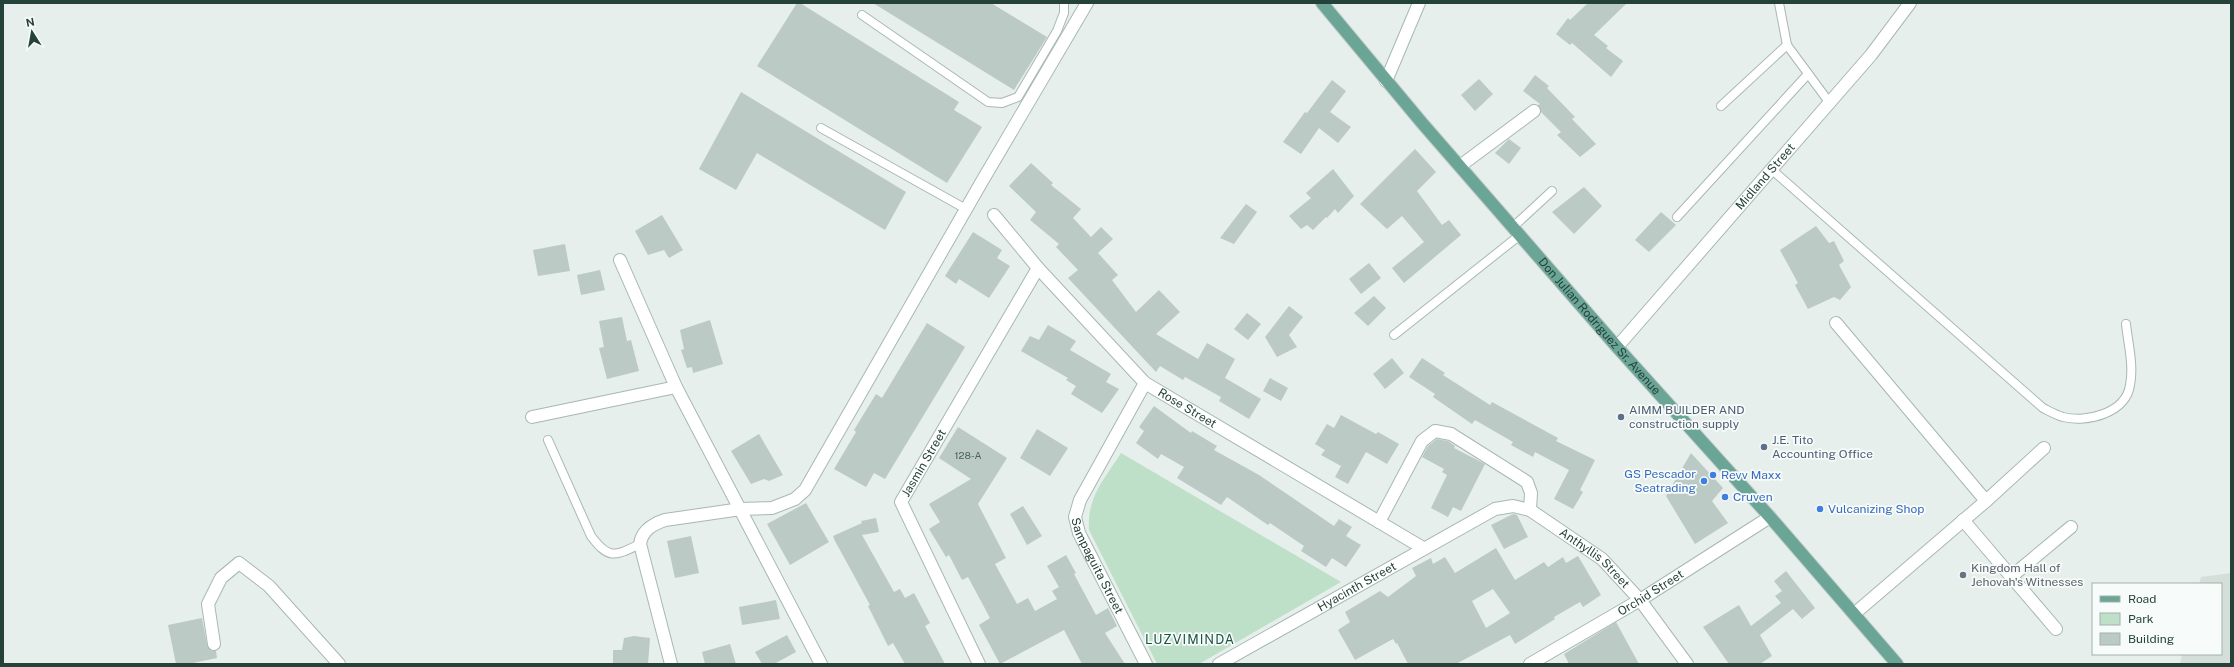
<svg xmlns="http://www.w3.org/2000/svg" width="2234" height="667" font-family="'Public Sans',sans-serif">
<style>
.built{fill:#d4dfda}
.green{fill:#bfe0c8}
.building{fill:#bbcac4;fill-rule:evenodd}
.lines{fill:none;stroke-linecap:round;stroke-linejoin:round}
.lane-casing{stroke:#a8b8b2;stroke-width:10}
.street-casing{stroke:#a8b8b2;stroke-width:14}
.primary-casing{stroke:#c2cac8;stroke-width:14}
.lane{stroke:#fff;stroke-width:8}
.street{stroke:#fff;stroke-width:12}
.primary{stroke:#6aa596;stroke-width:12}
.service-dot{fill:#5c6f8a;stroke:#f7fbf9;stroke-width:1.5}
.shop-dot{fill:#3f7fe0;stroke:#f7fbf9;stroke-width:1.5}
.worship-dot{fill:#6b7280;stroke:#f7fbf9;stroke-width:1.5}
.labels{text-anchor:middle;stroke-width:3.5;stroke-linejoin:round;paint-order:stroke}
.number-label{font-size:10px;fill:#4a645c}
.street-label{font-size:12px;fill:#24423a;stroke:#f7fbf9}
.service-label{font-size:12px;fill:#4e5e75;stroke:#f7fbf9;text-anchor:start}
.shop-label{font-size:12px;fill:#366cbe;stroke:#f7fbf9;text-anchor:start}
.worship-label{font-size:12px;fill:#5b616d;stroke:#f7fbf9;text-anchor:start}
.neighbourhood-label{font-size:13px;letter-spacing:1px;fill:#1f5548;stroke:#f7fbf9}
</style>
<rect width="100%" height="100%" fill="#e6efeb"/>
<!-- built -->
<path class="built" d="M2231,573V664H2180L2182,654H2221V584H2199L2201,577Z"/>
<!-- green -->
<path class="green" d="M1121,453L1341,582L1199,664H1157L1089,530C1087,496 1104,480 1121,453Z"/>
<!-- building -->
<g class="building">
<path d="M797,3H800L959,102L954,110L982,127L947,183L757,66Z"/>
<path d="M873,3H991L1047,37L1014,90Z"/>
<path d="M1588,3H1627L1594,35L1608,46L1606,48L1623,61L1611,77L1572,43L1570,45L1556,34L1568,18L1570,20Z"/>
<path d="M1535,75L1549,86L1547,88L1575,117L1572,119L1596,144L1580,157L1557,135L1561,132L1541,112L1538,105L1540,104L1523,91Z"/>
<path d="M1479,79L1493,94L1475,111L1461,95Z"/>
<path d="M1332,80L1346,91L1330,112L1351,127L1338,143L1319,128L1301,154L1283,142L1305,112L1307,113Z"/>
<path d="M741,92L906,192L885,230L757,153L736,190L699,169Z"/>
<path d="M1509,139L1521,148L1509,164L1495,153Z"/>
<path d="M1415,149L1436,172L1417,191L1442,225L1449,220L1461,235L1404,283L1392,268L1424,242L1402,216L1387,229L1360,204Z"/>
<path d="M1031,163L1053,183L1051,185L1081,209L1073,218L1091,237L1101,227L1113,239L1098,253L1118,275L1112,280L1136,312L1159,290L1180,312L1156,334L1198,359L1207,343L1235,359L1225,378L1261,399L1249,419L1219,401L1221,397L1185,377L1183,380L1160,366L1156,372L1068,278L1078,270L1056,247L1059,244L1030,220L1036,212L1009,186Z"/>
<path d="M1333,169L1354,196L1338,213L1335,209L1327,218L1326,217L1313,230L1307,225L1301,229L1289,216L1311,198L1306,193Z"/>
<path d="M1584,187L1602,206L1574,234L1552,212Z"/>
<path d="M1246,204L1257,212L1234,244L1220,238Z"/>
<path d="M1661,212L1676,225L1649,252L1635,240Z"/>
<path d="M662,215L683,250L669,258L664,250L648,255L635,231Z"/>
<path d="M1816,226L1829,243L1834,241L1844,261L1839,265L1851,287L1840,300L1834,297L1808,309L1795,285L1798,283L1780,250Z"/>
<path d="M973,232L1002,250L997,258L1010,266L989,298L959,279L956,284L945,276Z"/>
<path d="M565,244L570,271L538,276L533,250Z"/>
<path d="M1369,263L1381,278L1361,294L1349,279Z"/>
<path d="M600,270L605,290L581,295L577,275Z"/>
<path d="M1374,296L1386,308L1368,326L1354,313Z"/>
<path d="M1289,306L1303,317L1289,335L1297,347L1277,357L1265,337Z"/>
<path d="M1247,313L1261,324L1248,340L1234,329Z"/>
<path d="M622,317L627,341L631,340L639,371L607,379L599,348L604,347L599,321Z"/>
<path d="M710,320L723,364L693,373L692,367L687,368L681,350L684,349L680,330Z"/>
<path d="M927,323L965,347L885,479L874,473L866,487L834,469L856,432L854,430L876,394L882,398Z"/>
<path d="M1048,325L1076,341L1070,350L1111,374L1106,382L1119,389L1102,413L1071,394L1076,386L1066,380L1068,378L1021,351L1030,336L1039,340Z"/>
<path d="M1392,358L1404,373L1385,389L1373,374Z"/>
<path d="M1422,358L1445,373L1443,375L1490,405L1492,402L1558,438L1556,441L1595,460L1580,490L1583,492L1573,509L1554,499L1569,470L1535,452L1533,457L1511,445L1513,442L1475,420L1472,424L1433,397L1435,394L1409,377Z"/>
<path d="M1270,378L1288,388L1281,401L1263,391Z"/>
<path d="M1154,406L1191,433L1192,431L1217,446L1214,450L1259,475L1334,526L1339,519L1352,527L1346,536L1361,545L1346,567L1332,558L1326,567L1301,551L1304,546L1270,523L1268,525L1227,497L1221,505L1177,478L1184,467L1161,454L1158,459L1136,443L1144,431L1139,427Z"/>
<path d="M1341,415L1376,434L1378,432L1399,444L1387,464L1366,452L1348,484L1335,477L1341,466L1321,455L1325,450L1315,444L1327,424L1334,428Z"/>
<path d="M958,427L1007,458L978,504L1006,558L995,564L1017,604L1028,598L1035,611L1057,599L1052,591L1059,587L1047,566L1066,555L1076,573L1074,574L1096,615L1108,608L1117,626L1105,633L1125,664H1082L1064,630L1000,664L979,625L990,618L968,577L962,580L949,555L946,557L929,529L940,522L929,504L971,479L939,458Z"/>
<path d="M1037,429L1068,448L1050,476L1020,458Z"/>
<path d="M759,434L783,475L769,481L764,479L751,484L731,451Z"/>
<path d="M1437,439L1448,441L1455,446L1454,448L1485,464L1461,511L1453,507L1448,517L1431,508L1447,475L1442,472L1444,469L1422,457L1428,446Z"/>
<path d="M1691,453L1723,488L1712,501L1728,523L1695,544L1666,496Z"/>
<path d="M806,503L829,542L790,565L767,524Z"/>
<path d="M1023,506L1042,536L1027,545L1010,514Z"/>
<path d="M1513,514L1517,515L1528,537L1504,549L1491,525Z"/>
<path d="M876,518L879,532L862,535L894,592L900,589L905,598L914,593L930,623L925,626L945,664H905L893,643L888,646L868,606L870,605L835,541L833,536L862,523L861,521Z"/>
<path d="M691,536L699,573L675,578L667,541Z"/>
<path d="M1496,548L1515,580L1544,562L1548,567L1563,557L1566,563L1578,556L1601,595L1583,607L1580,602L1554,617L1555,619L1515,644L1510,635L1456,664H1408L1397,643L1396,644L1393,639L1355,660L1338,630L1350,622L1345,612L1380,591L1388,597L1416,576L1412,568L1431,558L1433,564L1445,557L1455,573ZM1493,589L1510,613L1486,628L1472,601Z"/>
<path d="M1786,571L1815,608L1802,619L1793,609L1760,635L1772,656L1760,664H1729L1703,627L1739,605L1751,626L1781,603L1775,596L1782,591L1774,581Z"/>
<path d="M776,600L780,619L742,625L739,607Z"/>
<path d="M202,618L207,645L211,651H216L217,658L188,664H176L168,625Z"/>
<path d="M1616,622L1639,664H1569L1564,654Z"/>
<path d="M787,635L796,652L774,664H762L755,652Z"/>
<path d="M634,636L650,638L648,664H613V650H622L624,638Z"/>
<path d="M730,644L736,664H705L702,652Z"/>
</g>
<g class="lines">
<defs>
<g id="lane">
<path d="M1779,3L1787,45L1829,102"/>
<path d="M862,15L988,102L1002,103L1018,97L1057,31L1064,13V3"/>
<path d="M1721,106L1787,45"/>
<path d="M821,128L966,209"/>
<path d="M1771,169L2043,408C2049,411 2056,415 2063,417C2087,423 2126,413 2130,385C2134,366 2128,343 2126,324"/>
<path d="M1677,217L1808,74"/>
<path d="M1513,227L1552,191"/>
<path d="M1394,335L1520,235"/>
<path d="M548,440L591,536C609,560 615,556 640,544"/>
</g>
<g id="street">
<path d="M1386,81L1419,3"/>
<path d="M1460,166L1534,111"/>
<path id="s1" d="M994,215L1038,268L1145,383L1423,548"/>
<path d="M620,260L676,387L821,664"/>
<path d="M1836,323L1986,501"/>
<path id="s2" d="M1617,347L1871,55L1910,3"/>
<path id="s3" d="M1145,383L1080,500L1075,517L1079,533L1146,664"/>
<path d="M532,417L676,387"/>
<path d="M1963,520L2056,629"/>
<path d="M1379,522L1422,441L1435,431L1451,434L1527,482L1531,493L1530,510"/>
<path d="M2012,576L2071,527"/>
<path d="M1854,614L1986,501L2044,448"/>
<path d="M214,644L208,604L221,578L239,563L269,586L339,664"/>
<path d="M671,664L640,544C642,530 653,524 665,520L741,509L772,508L795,499L805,490L981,183L1087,3"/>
<path id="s4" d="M979,664L901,502L1038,268"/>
<path id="s5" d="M1219,664L1495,509L1513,506L1530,510L1602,559L1640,600L1687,664"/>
<path id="s6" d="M1530,664L1640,600L1770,517"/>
</g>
<g id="primary">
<path id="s7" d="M1322,3L1422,123L1617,347L1770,517L1897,664"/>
</g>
</defs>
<!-- lane casing -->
<use href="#lane" class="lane-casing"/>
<!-- street casing -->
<use href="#street" class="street-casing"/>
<!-- primary casing -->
<use href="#primary" class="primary-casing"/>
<!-- lane -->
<use href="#lane" class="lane"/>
<!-- street -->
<use href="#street" class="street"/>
<!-- primary -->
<use href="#primary" class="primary"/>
</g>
<!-- markers -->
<g class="service-dot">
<circle cx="1621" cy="417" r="4"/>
<circle cx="1764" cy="447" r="4"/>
</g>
<g class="shop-dot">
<circle cx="1713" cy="475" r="4"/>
<circle cx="1704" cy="481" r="4"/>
<circle cx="1725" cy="497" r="4"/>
<circle cx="1820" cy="509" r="4"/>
</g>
<circle class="worship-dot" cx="1963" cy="575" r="4"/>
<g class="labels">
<!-- number labels -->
<g class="number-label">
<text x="968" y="459">128-A</text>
</g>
<!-- street labels -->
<g class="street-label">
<text dy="4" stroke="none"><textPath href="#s2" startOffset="226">Midland Street</textPath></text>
<text dy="4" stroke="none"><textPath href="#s7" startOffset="426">Don Julian Rodriguez Sr. Avenue</textPath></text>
<text dy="4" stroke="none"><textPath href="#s1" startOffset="275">Rose Street</textPath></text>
<text dy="4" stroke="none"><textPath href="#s4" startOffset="225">Jasmin Street</textPath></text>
<text dy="4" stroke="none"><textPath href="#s5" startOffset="433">Anthyllis Street</textPath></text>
<text dy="4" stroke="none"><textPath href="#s3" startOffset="205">Sampaguita Street</textPath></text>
<text dy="4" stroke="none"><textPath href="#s5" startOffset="158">Hyacinth Street</textPath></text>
<text dy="4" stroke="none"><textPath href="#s6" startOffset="140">Orchid Street</textPath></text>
</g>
<!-- service labels -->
<g class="service-label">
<text x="1629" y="414">AIMM BUILDER AND<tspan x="1629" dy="14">construction supply</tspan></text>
<text x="1772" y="444">J.E. Tito<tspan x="1772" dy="14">Accounting Office</tspan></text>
</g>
<!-- shop labels -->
<g class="shop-label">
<text x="1696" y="478" text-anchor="end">GS Pescador<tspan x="1696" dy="14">Seatrading</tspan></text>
<text x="1721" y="479">Revv Maxx</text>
<text x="1733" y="501">Cruven</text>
<text x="1828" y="513">Vulcanizing Shop</text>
</g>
<!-- worship labels -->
<g class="worship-label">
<text x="1971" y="572">Kingdom Hall of<tspan x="1971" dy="14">Jehovah's Witnesses</tspan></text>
</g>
<!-- neighbourhood labels -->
<g class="neighbourhood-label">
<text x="1190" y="644">LUZVIMINDA</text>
</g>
</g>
<!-- border -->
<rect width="2234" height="667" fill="none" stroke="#24423a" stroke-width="8"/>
<!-- legend -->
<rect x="2092" y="583" width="130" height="72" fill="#f7fbf9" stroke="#a3b1ad"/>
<rect x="2100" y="596" width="20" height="6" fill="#6aa596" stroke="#a3b1ad"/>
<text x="2128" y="603" font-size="12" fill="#24423a">Road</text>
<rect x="2100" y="613" width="20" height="12" fill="#bfe0c8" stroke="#a3b1ad"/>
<text x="2128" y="623" font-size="12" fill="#24423a">Park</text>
<rect x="2100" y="633" width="20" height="12" fill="#bbcac4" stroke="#a3b1ad"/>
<text x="2128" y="643" font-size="12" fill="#24423a">Building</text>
<!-- north arrow -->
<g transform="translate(32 32) rotate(349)" stroke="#f7fbf9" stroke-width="3" paint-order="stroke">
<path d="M0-3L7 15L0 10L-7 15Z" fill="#24423a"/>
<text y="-6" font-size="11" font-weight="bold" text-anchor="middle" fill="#24423a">N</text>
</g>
</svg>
